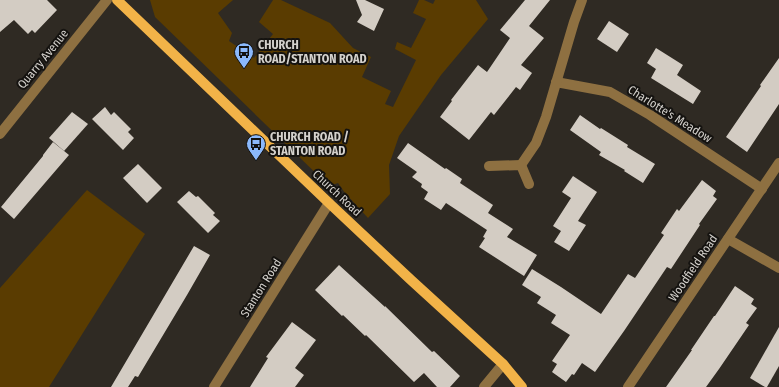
<svg xmlns="http://www.w3.org/2000/svg" width="779" height="387" font-family="'Fira Sans Condensed',sans-serif">
<style>
.green{fill:#5a3c01}
.building{fill:#d3ccc3}
.lines{fill:none;stroke-linecap:round;stroke-linejoin:round}
.minor{stroke:#8e7041;stroke-width:10}
.major{stroke:#f2b348;stroke-width:10}
.labels{text-anchor:middle;stroke-width:4;stroke-linejoin:round;paint-order:stroke}
.poi-label{font-size:12px;font-weight:bold;fill:#d4d1cc;stroke:#151310;text-anchor:start}
.street-label{font-size:12px;fill:#d4d1cc;stroke:#151310}
</style>
<rect width="100%" height="100%" fill="#2f2a23"/>
<!-- green -->
<g class="green">
<path d="M150,0H233L218,13L232,33L229,41L254,58L273,34L259,22L273,0H281L330,23L353,48L371,57L362,77L391,91L385,104L393,107L416,60L395,49L397,42L411,48L426,19L413,13L419,0H424L433,4L435,0H476L488,19L441,75L399,136L389,165L390,194L368,218L345,193L338,183L329,186L155,17Z"/>
<path d="M87,190L145,234L49,387H0V288Z"/>
</g>
<!-- building -->
<g class="building">
<path d="M0,0H47L57,10L35,33L32,30L28,34L14,20L0,32Z"/>
<path d="M356,0H365L384,9L374,31L357,22L362,15Z"/>
<path d="M525,0H550L529,26L544,38L521,65L532,73L520,90L516,87L494,115L491,112L469,140L440,117L452,101L451,100L478,65L487,72L510,38L500,30Z"/>
<path d="M609,21L629,34L617,52L597,39Z"/>
<path d="M656,48L683,65L677,75L701,91L693,104L651,78L656,69L647,63Z"/>
<path d="M779,58V104L747,152L726,137L761,86L760,85Z"/>
<path d="M105,107L111,115L114,112L131,129L128,132L134,138L123,150L92,119Z"/>
<path d="M72,112L88,124L64,151L49,138Z"/>
<path d="M580,115L600,129L601,128L628,145L627,147L655,164L643,183L624,171L625,170L599,155L601,152L570,130Z"/>
<path d="M53,142L69,155L14,219L1,207L43,156V155Z"/>
<path d="M408,143L445,169L446,168L462,179L460,183L493,205L488,213L513,229L507,237L537,255L524,276L479,247L485,238L483,237L487,230L446,203L441,210L424,199L428,192L421,187L422,184L412,177L417,172L397,158Z"/>
<path d="M138,164L162,188L147,203L123,178Z"/>
<path d="M573,176L597,192L578,221L586,225L569,251L554,242L561,231L553,226L571,198L562,192Z"/>
<path d="M702,180L716,191L713,196L717,199L699,224L700,225L671,269L667,267L624,331L595,372L582,363L574,375L572,374L566,382L552,372L557,364L552,361L570,335L551,323L556,315L537,303L541,297L522,285L532,269L561,287L601,314L628,274L635,278L664,235L661,233L677,209L679,211Z"/>
<path d="M189,191L196,197L198,196L215,213L213,215L220,221L208,233L177,202Z"/>
<path d="M194,246L210,255L187,295L138,377L135,376L128,387H111Z"/>
<path d="M339,265L385,307V306L432,352L434,351L460,376L450,387H437L424,373L414,382L366,335L365,336L343,315L342,316L315,290Z"/>
<path d="M735,286L754,299L751,304L757,308L746,323L749,325L719,369L706,387H666L692,350H691L714,316H715Z"/>
<path d="M292,322L316,340L295,368L304,375L295,387H250L268,358L266,357Z"/>
<path d="M779,327V366L767,387H765L750,378Z"/>
</g>
<g class="lines">
<!-- minor -->
<g class="minor">
<path d="M556,82L610,92L650,115L762,189"/>
<path d="M0,134L107,0"/>
<path d="M521,165L536,143L546,117L574,22L582,0"/>
<path d="M489,166L521,165L529,184"/>
<path d="M728,239L779,268"/>
<path d="M214,387L329,203"/>
<path d="M484,387L503,364"/>
<path d="M628,387L779,163"/>
</g>
<!-- major -->
<path class="major" d="M117,0L329,203L411,280L503,364L522,387"/>
</g>
<!-- icons -->
<defs>
<symbol id="bus-pin" viewBox="-11 -11 22 30"><path d="M0 17L-7.5 6A9.5 9.5 0 1 1 7.5 6Z" fill="#8bb9fc" stroke="#151310"/><path d="M-5-6H5V4H4V6H2V4H-2V6H-4V4H-5ZM-3.5-4V0h7V-4ZM-3.5 1.2v1.5H-2V1.2ZM2 1.2v1.5H3.5V1.2Z" fill="#111"/></symbol>
</defs>
<g fill-rule="evenodd">
<use href="#bus-pin" x="233" y="41" width="22" height="30"/>
<use href="#bus-pin" x="245" y="133" width="22" height="30"/>
</g>
<g class="labels">
<!-- poi labels -->
<g class="poi-label">
<text x="258" y="49">CHURCH<tspan x="258" dy="14">ROAD/STANTON ROAD</tspan></text>
<text x="270" y="141">CHURCH ROAD /<tspan x="270" dy="14">STANTON ROAD</tspan></text>
</g>
<!-- street labels -->
<g class="street-label">
<text transform="translate(43 59) rotate(-51)" y="4">Quarry Avenue</text>
<text transform="translate(670 114) rotate(32)" y="4">Charlotte's Meadow</text>
<text transform="translate(337 193) rotate(43)" y="4">Church Road</text>
<text transform="translate(693 268) rotate(-56)" y="4">Woodfield Road</text>
<text transform="translate(261 288) rotate(-58)" y="4">Stanton Road</text>
</g>
</g>
</svg>
